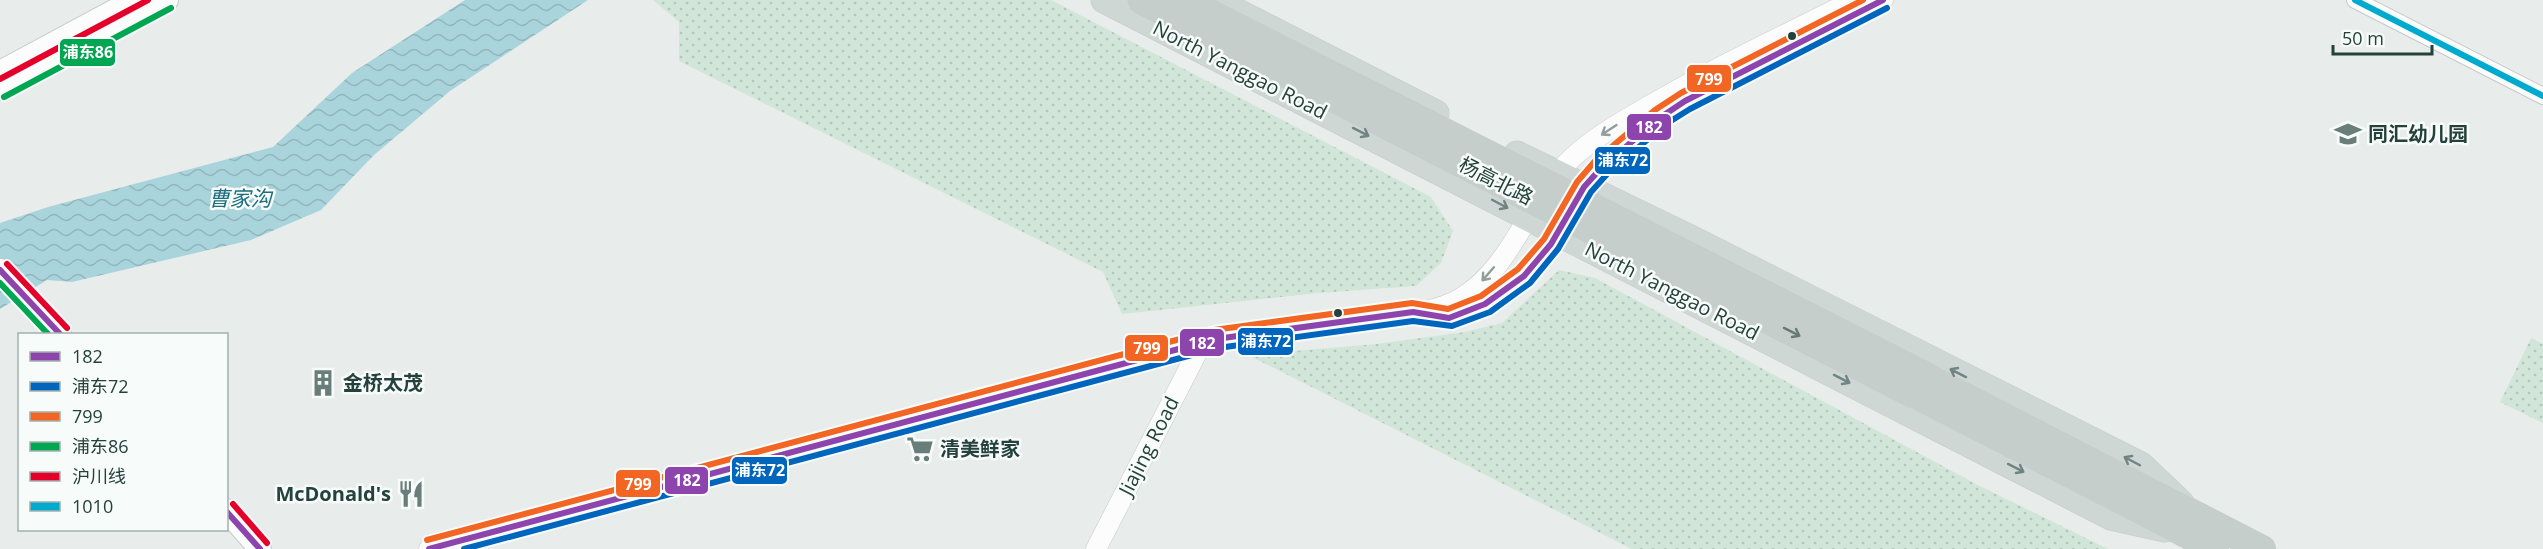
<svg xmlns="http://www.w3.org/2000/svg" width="2543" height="549" font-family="'Open Sans','Noto Sans SC',sans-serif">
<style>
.green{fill:url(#green-dots)}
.water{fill:url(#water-waves)}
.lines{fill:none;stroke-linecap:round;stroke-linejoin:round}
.minor-casing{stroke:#c5cac8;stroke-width:18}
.tertiary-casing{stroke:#c5cac8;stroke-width:21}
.secondary-casing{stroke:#c3cbc8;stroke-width:24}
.primary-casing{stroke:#c3ccc9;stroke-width:27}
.trunk-casing{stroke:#c3ccc9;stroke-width:28}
.minor{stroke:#fcfcfc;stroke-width:16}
.tertiary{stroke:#fcfcfc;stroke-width:20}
.secondary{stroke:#fcfcfc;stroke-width:22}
.primary{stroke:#cfd7d5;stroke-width:26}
.trunk{stroke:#c6cecc;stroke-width:27}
.trunk-bridge-casing{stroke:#c3ccc9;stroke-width:28;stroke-linecap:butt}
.trunk-bridge{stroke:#c6cecc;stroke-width:27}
.bus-1-casing{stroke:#f7fbf9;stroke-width:10}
.bus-2-casing{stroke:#f7fbf9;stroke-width:10}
.bus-3-casing{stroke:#f7fbf9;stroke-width:10}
.bus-4-casing{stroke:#f7fbf9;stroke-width:10}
.bus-5-casing{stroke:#f7fbf9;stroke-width:10}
.bus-6-casing{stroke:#f7fbf9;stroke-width:10}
.bus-1{stroke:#8e44ad;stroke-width:6}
.bus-2{stroke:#0065bd;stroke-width:6}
.bus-3{stroke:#f26522;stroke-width:6}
.bus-4{stroke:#00a651;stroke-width:6}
.bus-5{stroke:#e4002b;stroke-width:6}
.bus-6{stroke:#00a9ce;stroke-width:6}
.oneway{stroke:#909f9b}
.oneway2{stroke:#718580}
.oneway3{stroke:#657a74}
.bus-dot{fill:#24423a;stroke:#f7fbf9;stroke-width:2}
.labels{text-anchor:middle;stroke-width:5;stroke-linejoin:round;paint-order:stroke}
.street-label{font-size:20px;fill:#24423a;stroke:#f7fbf9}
.poi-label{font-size:20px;font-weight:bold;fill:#24423a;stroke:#f7fbf9;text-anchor:start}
.water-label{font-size:21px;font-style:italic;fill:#1c6f80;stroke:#f7fbf9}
.line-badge{stroke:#f7fbf9;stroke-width:2}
.badge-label{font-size:16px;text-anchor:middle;font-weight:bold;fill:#fff}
</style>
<defs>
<pattern id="green-dots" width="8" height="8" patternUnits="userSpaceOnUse" patternTransform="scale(1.5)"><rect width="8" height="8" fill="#d1e6d8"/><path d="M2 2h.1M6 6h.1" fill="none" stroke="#b3c6ba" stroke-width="1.8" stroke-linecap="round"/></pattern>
<pattern id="water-waves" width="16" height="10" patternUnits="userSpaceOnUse" patternTransform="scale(1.5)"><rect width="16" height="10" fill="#a9d4db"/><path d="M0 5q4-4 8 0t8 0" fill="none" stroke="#91b7bd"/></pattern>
</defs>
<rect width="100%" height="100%" fill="#e8edeb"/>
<!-- green -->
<g class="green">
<path d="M653,0H1051L1431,197L1453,231L1441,263L1416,286L1319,293L1122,314L1103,272L679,61V22Z"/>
<path d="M1559,270L1595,278L1976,484L2108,549H1632L1248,355L1376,344L1465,332L1502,323Z"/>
<path d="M2531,338L2543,344V423L2500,402Z"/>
</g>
<!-- water -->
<path class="water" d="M465,0H588L450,91L374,155L321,210L251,240L72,282L47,280L0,309V223L48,207L273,147L352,73Z"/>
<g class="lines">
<defs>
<path id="minor" d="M2355,0L2543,96"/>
<g id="tertiary">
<path d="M1842,21L1883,0"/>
<path d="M1422,314L1449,318L1485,304L1524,276L1551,244L1584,187L1602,167L1661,117L1685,101L1813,36"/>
<path d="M429,549L1202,343C1254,331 1306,325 1359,319C1391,315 1433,315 1461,298C1515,265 1529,197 1573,157C1597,135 1628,118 1656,102C1721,64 1788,34 1854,0"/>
<path d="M1096,549L1202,343"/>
</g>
<g id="secondary">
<path d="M0,72L134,0"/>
<path d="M0,89L167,0"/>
<path d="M0,270L60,334"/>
<path d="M226,510L260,549"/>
</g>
<g id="primary">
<path d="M1104,0L2111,517L2165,529"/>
<path d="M1214,0L1436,113"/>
<path d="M1517,154L1692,239L2141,465L2181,503"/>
</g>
<g id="trunk">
<path d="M1926,376L2262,549"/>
<path d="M1915,395L2215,549"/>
</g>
</defs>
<!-- minor casing -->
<use href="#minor" class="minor-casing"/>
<!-- tertiary casing -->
<use href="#tertiary" class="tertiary-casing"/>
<!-- secondary casing -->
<use href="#secondary" class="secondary-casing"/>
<!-- primary casing -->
<use href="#primary" class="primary-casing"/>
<!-- trunk casing -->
<use href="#trunk" class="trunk-casing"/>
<!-- minor -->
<use href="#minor" class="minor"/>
<!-- tertiary -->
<use href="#tertiary" class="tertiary"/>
<!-- secondary -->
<use href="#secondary" class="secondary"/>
<!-- primary -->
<use href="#primary" class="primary"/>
<!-- trunk -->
<use href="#trunk" class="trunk"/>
<defs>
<g id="trunk-bridge">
<path d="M1141,0L1915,395"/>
<path d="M1184,0L1926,376"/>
</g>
</defs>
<!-- trunk-bridge casing -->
<use href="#trunk-bridge" class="trunk-bridge-casing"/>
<!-- trunk-bridge -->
<use href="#trunk-bridge" class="trunk-bridge"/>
<defs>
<g id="bus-1">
<path d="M0,270L60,334"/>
<path d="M226,511L260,549"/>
<path d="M429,549L1216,339L1413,312L1449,318L1485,304L1524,276L1551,244L1584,187L1602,167L1661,117L1685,101L1883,0"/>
</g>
<path id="bus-2" d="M464,549L1218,348L1413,321L1452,326L1490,312L1530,283L1558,249L1591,192L1608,173L1666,124L1690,109L1887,8"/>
<path id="bus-3" d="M427,540L1214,330L1412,303L1448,309L1481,296L1518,269L1544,239L1577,182L1595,161L1655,110L1681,93L1863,0"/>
<g id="bus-4">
<path d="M4,97L171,8"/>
<path d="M0,283L48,334"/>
</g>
<g id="bus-5">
<path d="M0,79L148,0"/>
<path d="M7,264L67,328"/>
<path d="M233,504L267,543"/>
</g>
<path id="bus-6" d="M2355,0L2543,96"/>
</defs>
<!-- bus-1 casing -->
<use href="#bus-1" class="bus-1-casing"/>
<!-- bus-2 casing -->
<use href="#bus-2" class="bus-2-casing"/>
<!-- bus-3 casing -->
<use href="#bus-3" class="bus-3-casing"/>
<!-- bus-4 casing -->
<use href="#bus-4" class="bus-4-casing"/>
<!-- bus-5 casing -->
<use href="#bus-5" class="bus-5-casing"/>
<!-- bus-6 casing -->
<use href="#bus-6" class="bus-6-casing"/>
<!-- bus-1 -->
<use href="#bus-1" class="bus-1"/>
<!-- bus-2 -->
<use href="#bus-2" class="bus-2"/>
<!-- bus-3 -->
<use href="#bus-3" class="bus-3"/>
<!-- bus-4 -->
<use href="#bus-4" class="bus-4"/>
<!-- bus-5 -->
<use href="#bus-5" class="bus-5"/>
<!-- bus-6 -->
<use href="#bus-6" class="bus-6"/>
</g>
<!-- one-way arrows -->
<defs><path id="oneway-shaft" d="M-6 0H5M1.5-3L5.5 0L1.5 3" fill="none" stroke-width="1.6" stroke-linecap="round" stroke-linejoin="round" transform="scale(1.5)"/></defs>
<g class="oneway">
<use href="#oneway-shaft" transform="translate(1609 130) rotate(147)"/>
<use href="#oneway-shaft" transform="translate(1488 274) rotate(131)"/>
</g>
<g class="oneway2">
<use href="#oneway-shaft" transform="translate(1361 132) rotate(27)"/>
<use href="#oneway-shaft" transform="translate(1500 204) rotate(28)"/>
<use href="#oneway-shaft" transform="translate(1958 373) rotate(-153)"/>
<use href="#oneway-shaft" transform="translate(1842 379) rotate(27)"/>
<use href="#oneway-shaft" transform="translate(2132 461) rotate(-152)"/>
<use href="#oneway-shaft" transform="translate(2016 468) rotate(27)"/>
</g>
<use class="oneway3" href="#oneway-shaft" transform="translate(1792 332) rotate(27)"/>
<!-- icons -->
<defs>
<symbol id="school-bare" viewBox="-9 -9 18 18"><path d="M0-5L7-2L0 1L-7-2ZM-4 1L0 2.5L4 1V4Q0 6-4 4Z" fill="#697e78" stroke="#f7fbf9" stroke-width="2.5" paint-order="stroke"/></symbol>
<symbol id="building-bare" viewBox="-9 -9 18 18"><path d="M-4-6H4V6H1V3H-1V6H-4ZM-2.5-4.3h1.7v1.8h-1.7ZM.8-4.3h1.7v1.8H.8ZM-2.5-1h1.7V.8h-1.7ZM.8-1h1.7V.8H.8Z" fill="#697e78" stroke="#f7fbf9" stroke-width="2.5" paint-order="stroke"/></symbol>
<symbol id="supermarket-bare" viewBox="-9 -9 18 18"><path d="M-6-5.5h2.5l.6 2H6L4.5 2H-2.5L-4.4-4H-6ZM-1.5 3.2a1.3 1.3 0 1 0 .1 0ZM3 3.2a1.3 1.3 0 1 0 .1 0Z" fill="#697e78" stroke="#f7fbf9" stroke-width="2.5" paint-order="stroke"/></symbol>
<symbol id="restaurant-bare" viewBox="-9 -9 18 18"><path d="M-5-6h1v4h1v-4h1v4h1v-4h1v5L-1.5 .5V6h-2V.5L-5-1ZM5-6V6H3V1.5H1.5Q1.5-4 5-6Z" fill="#697e78" stroke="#f7fbf9" stroke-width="2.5" paint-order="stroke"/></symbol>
</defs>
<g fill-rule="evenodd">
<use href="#school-bare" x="2329" y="115" width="38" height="38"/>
<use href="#building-bare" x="304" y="364" width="38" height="38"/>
<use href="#supermarket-bare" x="901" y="430" width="38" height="38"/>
<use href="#restaurant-bare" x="392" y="475" width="38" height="38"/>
</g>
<!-- markers -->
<g class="bus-dot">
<circle cx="1792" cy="36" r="5"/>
<circle cx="1338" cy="313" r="5"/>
</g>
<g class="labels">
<!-- street labels -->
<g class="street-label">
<text transform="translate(1240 70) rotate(27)" y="7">North Yanggao Road</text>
<text transform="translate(1496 181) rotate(27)" y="7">杨高北路</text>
<text transform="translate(1672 291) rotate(27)" y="7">North Yanggao Road</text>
<text transform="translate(1149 446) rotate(-63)" y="7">Jiajing Road</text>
</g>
<!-- poi labels -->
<g class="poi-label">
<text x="2368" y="141">同汇幼儿园</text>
<text x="343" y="390">金桥太茂</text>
<text x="940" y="456">清美鲜家</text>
<text x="391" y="501" text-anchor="end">McDonald's</text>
</g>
<!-- water labels -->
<g class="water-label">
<text x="240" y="206">曹家沟</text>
</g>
</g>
<g class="line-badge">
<rect x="59" y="38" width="57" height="29" rx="6" fill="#00a651"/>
<rect x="1686" y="64" width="46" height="29" rx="6" fill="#f26522"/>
<rect x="1626" y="113" width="46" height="28" rx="6" fill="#8e44ad"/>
<rect x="1594" y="146" width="57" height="29" rx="6" fill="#0065bd"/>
<rect x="1237" y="327" width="57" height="29" rx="6" fill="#0065bd"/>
<rect x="1179" y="328" width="46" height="29" rx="6" fill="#8e44ad"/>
<rect x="1124" y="334" width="45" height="28" rx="6" fill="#f26522"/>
<rect x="731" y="456" width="57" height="29" rx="6" fill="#0065bd"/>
<rect x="664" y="466" width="45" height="29" rx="6" fill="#8e44ad"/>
<rect x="615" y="469" width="46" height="29" rx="6" fill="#f26522"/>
</g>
<g class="badge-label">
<text x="88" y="58">浦东86</text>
<text x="1709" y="85">799</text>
<text x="1649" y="133">182</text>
<text x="1623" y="166">浦东72</text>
<text x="1266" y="347">浦东72</text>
<text x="1202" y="349">182</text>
<text x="1147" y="354">799</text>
<text x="760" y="476">浦东72</text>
<text x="687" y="486">182</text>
<text x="638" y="490">799</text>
</g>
<!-- legend -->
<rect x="18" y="333" width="210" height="198" fill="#f7fbf9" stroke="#a3b1ad" stroke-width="1.5"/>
<rect x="30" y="352" width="30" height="9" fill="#8e44ad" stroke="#a3b1ad" stroke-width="1.5"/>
<text x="72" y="363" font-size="18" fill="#24423a">182</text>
<rect x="30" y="382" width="30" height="9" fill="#0065bd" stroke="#a3b1ad" stroke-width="1.5"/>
<text x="72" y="393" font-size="18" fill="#24423a">浦东72</text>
<rect x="30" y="412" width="30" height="9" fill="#f26522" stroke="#a3b1ad" stroke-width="1.5"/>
<text x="72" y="423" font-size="18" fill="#24423a">799</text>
<rect x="30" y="442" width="30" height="9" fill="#00a651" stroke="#a3b1ad" stroke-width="1.5"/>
<text x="72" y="453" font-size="18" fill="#24423a">浦东86</text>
<rect x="30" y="472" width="30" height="9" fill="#e4002b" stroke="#a3b1ad" stroke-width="1.5"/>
<text x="72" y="483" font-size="18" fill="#24423a">沪川线</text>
<rect x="30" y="502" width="30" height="9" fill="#00a9ce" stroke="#a3b1ad" stroke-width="1.5"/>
<text x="72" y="513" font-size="18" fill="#24423a">1010</text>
<!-- scale -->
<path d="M2333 45v9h99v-9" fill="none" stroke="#24423a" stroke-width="3"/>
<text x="2342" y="45" font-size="18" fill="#24423a" stroke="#f7fbf9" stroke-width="4.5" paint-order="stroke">50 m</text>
</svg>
